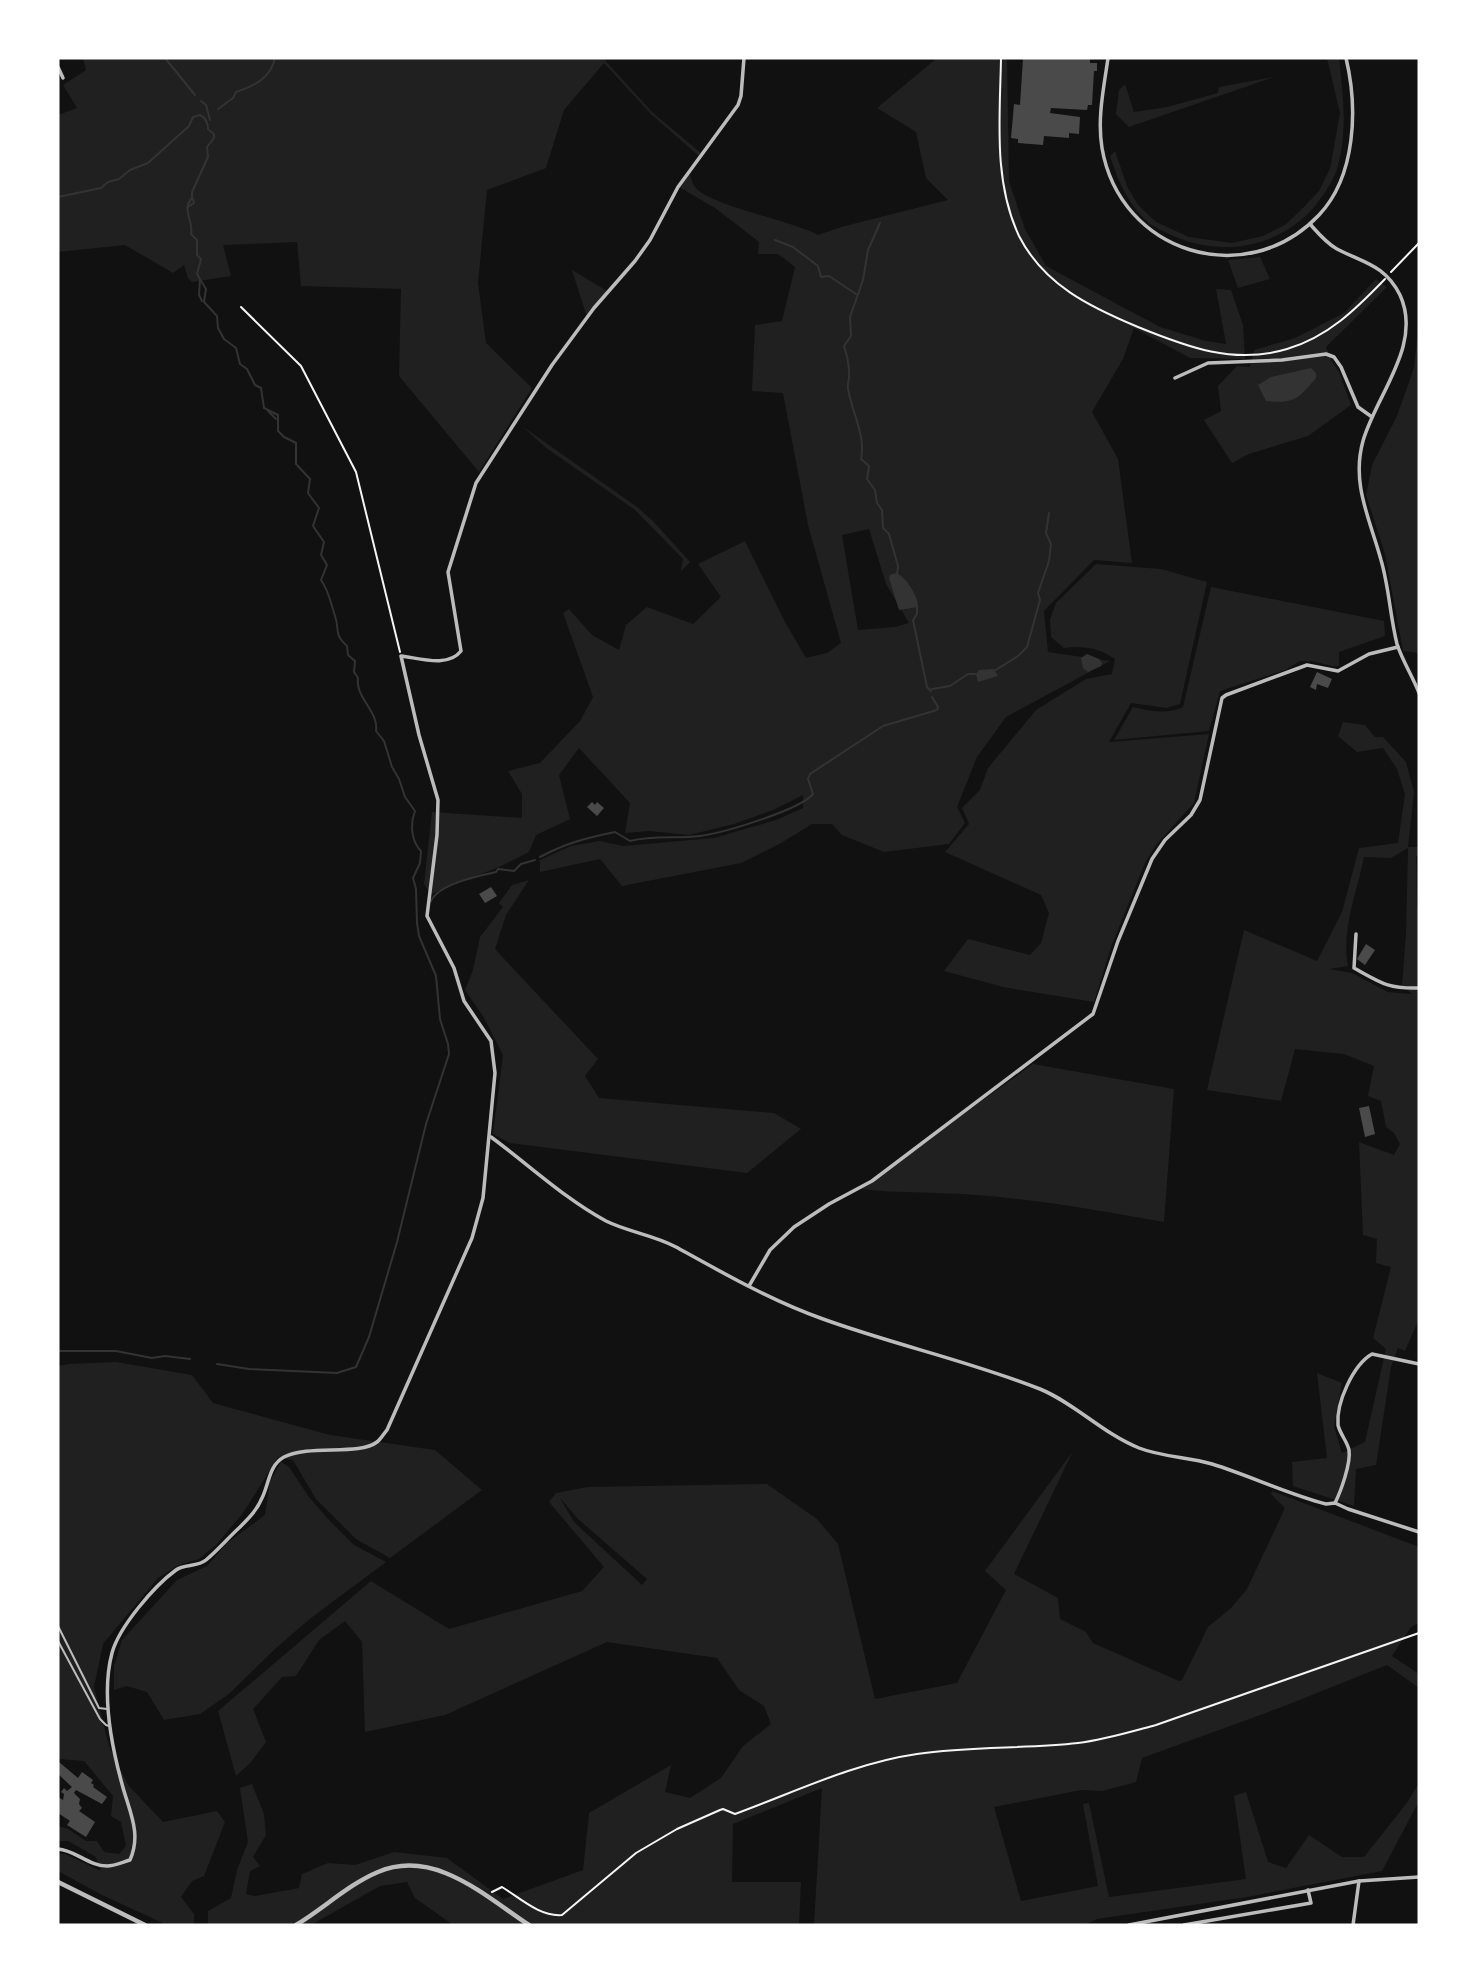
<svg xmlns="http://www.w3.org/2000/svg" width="1477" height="1983" font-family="Figtree,sans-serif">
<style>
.green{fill:#202020;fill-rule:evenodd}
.water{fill:#333}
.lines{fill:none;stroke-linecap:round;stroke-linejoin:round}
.stream{stroke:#333;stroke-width:2}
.building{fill:#4a4a4a}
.path{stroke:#f5f5f5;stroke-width:2}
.service{stroke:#bcbcbc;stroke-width:2}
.minor{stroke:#bcbcbc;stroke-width:3.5}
.tertiary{stroke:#bcbcbc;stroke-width:4.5}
</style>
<rect width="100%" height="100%" fill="#111"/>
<!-- green -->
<g class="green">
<path d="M83,58H603L652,112L702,154L700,157L651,114L604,63L564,110L546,168L487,190L478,283L486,343L532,388L479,472L399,376L401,289L301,286L297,242L223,245L231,276L192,282L188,278L184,265L173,273L125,245L58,252V115L77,108L63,85L86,70Z"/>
<path d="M937,58H1007L1009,181L1025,229L1046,266L1160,327L1206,341L1226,344L1216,289L1231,290L1243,325L1245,359L1190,358L1134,328L1123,359L1092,412L1118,459L1132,563L1094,560L1044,611L1048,652L1110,661L1006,717L977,757L957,807L965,823L949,844L884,852L842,835L832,824H812L781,843L741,863L622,886L600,859L540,872V860L571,846L600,841L623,846L714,838L776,820L803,808V795L773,810L734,824L689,835L649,831L625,833L630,803L579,748L559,775L570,819L536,835L529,852L499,867L431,894L424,884L432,812L522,818V794L508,771L540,763L580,721L593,697L563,613L569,609L592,635L619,650L626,625L647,607L693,624L721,597L698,564L745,541L785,622L806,658L827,653L841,643L808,525L783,393L752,391L755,325L782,321L795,267L778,254H758L759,242L754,238L715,208L679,187L689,172C691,176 692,184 695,187C708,205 793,221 818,235L841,227L948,200L926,178L916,132L877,108ZM869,529L886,584L909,623L895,627L858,630L842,535Z"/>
<path d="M1327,58H1339C1343,95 1348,132 1337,169C1333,182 1323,195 1315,206C1278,249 1219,258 1169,234C1163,231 1156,228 1150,224C1128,205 1119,183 1110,156L1115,151L1127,186L1138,205L1156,222L1189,237L1232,243L1263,236L1285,225L1303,208L1319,191L1330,169L1340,113Z"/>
<path d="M1274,77L1129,127L1116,114L1119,90L1125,84L1134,112L1167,107L1218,93L1219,87Z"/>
<path d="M1260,257L1270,279L1238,288L1228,260Z"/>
<path d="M572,270L607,291L587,317Z"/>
<path d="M1376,279L1387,287L1326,347L1332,362L1339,372L1351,405L1308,436L1249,454L1232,463L1204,420L1221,411L1218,386L1237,366L1250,367L1254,350L1295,338L1344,313Z"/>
<path d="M1419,320V653L1403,651L1385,554L1366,495L1372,465L1397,416L1414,368Z"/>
<path d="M522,426L637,507L653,521L690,562L681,571L683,559L635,510L545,447Z"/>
<path d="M1096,564L1161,569L1207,582L1180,704L1167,708L1131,703L1109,742L1209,734L1194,803L1156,845L1145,863L1111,947L1094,1002L1003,987L944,971L968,939L1030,955L1041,943L1049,913L1041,895L945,852L969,824L962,808L980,790L988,768L1036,710L1086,679L1112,674L1115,659C1099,648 1083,645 1064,648L1051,637L1050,619L1056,603Z"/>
<path d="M1211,587L1384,621L1385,636L1339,652V666H1332L1312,661H1300L1285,670L1220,691L1209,731L1114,740L1133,707C1151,711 1165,715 1183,707Z"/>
<path d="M1343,722L1365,725L1375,737H1383L1406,762L1414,792L1408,847H1419V855L1416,856L1417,907L1419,909V1319L1405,1351L1398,1348L1391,1367L1376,1465L1356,1469L1354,1506L1293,1486L1292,1462L1327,1458L1317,1373L1342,1383L1334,1427L1342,1453L1365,1442L1386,1349L1373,1338L1391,1267L1376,1263L1377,1239L1363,1235L1359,1142L1394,1155L1400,1144L1394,1133L1386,1127L1381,1101L1368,1096L1374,1066L1344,1054L1295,1049L1281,1101L1207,1090L1244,930L1317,961L1342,912L1359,848L1398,843L1405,794L1397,769L1383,748L1357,752L1338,736ZM1408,848L1406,934L1402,985L1412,994L1388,992L1352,973L1329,969L1348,966C1341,930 1357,892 1364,857L1391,858Z"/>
<path d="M529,880L506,915L495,949L598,1059L585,1076L599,1098L774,1113L801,1129L747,1173L510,1143L493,1134L503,1055L483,1016L465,990L473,970L480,937L503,907L499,903L512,885Z"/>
<path d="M1033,1064L1174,1089L1164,1222C1097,1210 1030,1198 962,1194C928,1192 894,1193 860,1189Z"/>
<path d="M116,1362L192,1375L213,1403L330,1435L435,1450L482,1490L390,1558L356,1539L316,1499L293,1460L278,1457L243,1513L216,1545L199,1559L179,1565L158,1578L103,1644L94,1687L109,1746L128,1785L163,1822L217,1811L225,1822L204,1876L192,1881L181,1897L194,1914V1925H167L102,1895L58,1871V1854H65L101,1871L96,1857L68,1841H58V1826L68,1829L86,1841H97L104,1852L119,1854L126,1846L121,1822L111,1816L113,1796L84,1761L58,1759V1366L69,1364Z"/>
<path d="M1073,1451L1014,1574L1058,1598L1060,1619L1086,1632L1093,1643L1179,1681L1182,1680L1208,1627L1231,1608L1247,1589L1285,1508L1271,1494L1272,1491L1419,1547V1623L1411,1627L1392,1656L1419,1674V1688L1387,1665L1282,1707L1142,1758L1136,1782L1102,1791L1081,1790L994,1807L1021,1901L1098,1886L1083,1804L1089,1803L1109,1897L1246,1879L1234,1796L1246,1792L1268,1862L1286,1868L1309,1835L1342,1857H1364L1406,1804L1419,1783V1801L1382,1871L1247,1897L1097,1919L1085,1925H814L822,1788L733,1824L732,1882H801L799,1925H453L415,1898L407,1882L380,1886L311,1925H208V1911L231,1898L237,1870L248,1842L240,1788L252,1784L264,1814L266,1835L253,1857L260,1866L250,1871L246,1894L255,1896L299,1888L302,1874L328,1863L355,1865L394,1852L447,1858L503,1899L583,1870L589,1813L671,1765L665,1792L690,1798L721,1778L743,1746L771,1724L764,1706L739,1690L717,1658L607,1642L445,1715L365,1732L362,1642L345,1621L319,1640L296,1676L282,1677L253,1709L266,1742L251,1762L236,1776L218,1711L371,1581L449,1629L582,1591L604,1567L549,1502L556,1493L588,1487L767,1484L817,1519L838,1544L875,1699L957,1683L1006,1590L985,1571ZM560,1498L578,1519L647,1579L642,1585L574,1522Z"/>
<path d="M281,1462L289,1467L309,1497L328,1519L354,1545L386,1562L311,1618L276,1648L229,1694L200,1714L164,1720L147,1692L127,1686L114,1690V1666L122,1640L177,1580L207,1566L227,1543L265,1515L270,1481Z"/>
</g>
<!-- water -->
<g class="water">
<path d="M1311,368L1316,373V378C1298,399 1294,404 1266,401L1258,385L1271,377Z"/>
<path d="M896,573C906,577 918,596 918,607L899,610L889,578L890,575Z"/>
<path d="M1087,654L1099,659L1102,663L1101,666L1088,672L1083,668L1081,658Z"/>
<path d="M994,669L998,676L978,682L976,674L979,670Z"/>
</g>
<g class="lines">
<!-- stream -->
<g class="stream">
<path d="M165,58L195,95"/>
<path d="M201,101L206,105L210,120"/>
<path d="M218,109L233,98L236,92C254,86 271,78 275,58"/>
<path d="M58,197L101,188L108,182L119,179L130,170L148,163L189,126L193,117L200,115C206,118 208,122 208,129L214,134V138L207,147L208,157L192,192V198C181,210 194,221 191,234L197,240V255L201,259L197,274L206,289L204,302L217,316L218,328L224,339L236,348L240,364L247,369L255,385L261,388L264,408L278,415V431L284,437L296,443V464L310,479L308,493L319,508L313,526L324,542L321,555L327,565L321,580C329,591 331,604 335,616C340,630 333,633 347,646L348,655L355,661L354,672L358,678C355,698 379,711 376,731L384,741L392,767L399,779L405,797L415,811C410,824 411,841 421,851L420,863L413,878L416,889L417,923L419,936L436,976L440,1019L448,1044L449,1054L426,1124L397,1242L369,1337L356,1367L337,1373L249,1369L217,1364"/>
<path d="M188,207L194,203L193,199"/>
<path d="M880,223L868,250L863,280L850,317L851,336L844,346C847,355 849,363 849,373C850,379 847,383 848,389C852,412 866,436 861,459L869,466L867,479L875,490L877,503L882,510L883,528L889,534L898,566L897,575"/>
<path d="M775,240L793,247L818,266L821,277L829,276L856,294"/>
<path d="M200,280L199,295L202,301"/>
<path d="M268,411L276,419"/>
<path d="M917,606V614L913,620L927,687L931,691"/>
<path d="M994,671L1018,656L1027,647L1040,600L1038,593L1049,561L1051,544L1046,533L1049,513"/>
<path d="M932,689L950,686L968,674H975"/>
<path d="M540,857C566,843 586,838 615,832L630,841C654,835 676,839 700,836C723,833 800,810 813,794L808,779L810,774L883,726L937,710L938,707L932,697"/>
<path d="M431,901C439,884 478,876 496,872L498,869L514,871L521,864L535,860"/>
<path d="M58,1351H116L152,1358L165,1356L190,1359"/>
<path d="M478,1925H479"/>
</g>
</g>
<!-- building -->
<g class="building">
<path d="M1023,58H1090V63H1097V71H1094L1092,105H1088L1087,110L1051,108L1050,113L1080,117L1079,134L1069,133V138L1044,136L1043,145L1018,143V139L1011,138L1014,104L1020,105Z"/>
<path d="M1317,672L1332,679L1328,688L1317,684L1316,690L1310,687Z"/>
<path d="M592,802L595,805L597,802L604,808L597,816L587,807Z"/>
<path d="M491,887L497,896L485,903L479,894Z"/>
<path d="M1366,944L1375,950L1365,965L1357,959Z"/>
<path d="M1369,1106L1375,1134L1365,1137L1359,1108Z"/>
<path d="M59,1762L78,1778L82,1772L93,1780L91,1783L94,1785L93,1787L107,1797L102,1804L76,1790L74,1793L80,1799L79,1804L82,1808L79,1811L95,1822L86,1837L67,1825L70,1821L58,1813V1797L63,1800L64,1794L61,1792L64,1788L67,1791L72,1787L58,1774Z"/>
</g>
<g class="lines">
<!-- path -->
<g class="path">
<path d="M1001,58C1000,117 993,181 1019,236C1044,285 1090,307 1138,327C1187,347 1234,365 1287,349C1328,337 1356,309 1385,279"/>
<path d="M1391,272L1419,243"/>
<path d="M241,307L301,366L356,472L400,652"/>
<path d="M492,1892L502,1887C520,1898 540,1917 562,1915L636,1853L677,1829L720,1810L723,1809L735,1814C795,1792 854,1763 917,1754C970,1746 1024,1749 1078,1743C1104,1740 1130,1732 1156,1725L1419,1633"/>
</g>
<!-- service -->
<g class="service">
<path d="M58,1626L99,1708L107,1709"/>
<path d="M58,1641L100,1719L106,1725L109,1726"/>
</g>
<!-- minor -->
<g class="minor">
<path d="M1108,58C1104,87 1097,118 1102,148C1120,253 1246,292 1319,215C1356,176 1358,108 1346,58"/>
<path d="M58,67L63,78"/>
<path d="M1310,224C1318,233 1326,243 1337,249C1364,263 1385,265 1400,295C1423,345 1376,395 1363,441C1351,484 1370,519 1381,560C1389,587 1390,616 1397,644C1402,660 1413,677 1419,693"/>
<path d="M1175,378L1208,363L1282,360L1326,354L1334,357L1341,367L1358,407L1372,417"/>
<path d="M1356,934L1354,968C1381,983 1388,989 1419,988"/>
<path d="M491,1137C529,1165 565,1199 606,1221C628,1232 654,1235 676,1247C723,1273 772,1301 823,1319C895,1345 969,1361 1040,1389C1076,1404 1102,1433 1139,1448C1162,1457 1188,1457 1212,1464C1251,1476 1287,1494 1326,1504L1335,1503L1348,1509L1419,1532"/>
<path d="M749,1286L770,1250L794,1227L829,1204L872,1181L1093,1014L1118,941L1152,859L1165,840L1191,815L1200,800L1222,698L1226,695L1307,665L1338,671L1369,654L1398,647"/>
<path d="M1335,1503C1341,1491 1351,1463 1349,1450C1347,1441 1340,1434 1338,1425C1336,1403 1353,1365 1372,1354L1419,1364"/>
<path d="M58,1849C75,1850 89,1866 107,1866C114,1866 123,1862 130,1860C142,1833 129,1811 122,1784C111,1744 101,1694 112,1653C119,1627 154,1586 176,1570C184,1564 198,1567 206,1560C218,1550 228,1538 240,1527C249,1518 257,1510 262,1498C269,1484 269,1465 284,1457C309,1444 359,1456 377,1442C381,1439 384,1433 387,1430L472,1238L483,1198L495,1073L491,1041L464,1001L454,968L427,916L437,835L438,800L419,735L401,656C419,658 448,668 461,651L448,572L476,483L552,365L594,308L635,261L650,240L678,187L738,105L741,96L744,58"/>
<path d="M1129,1925L1359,1881L1419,1877"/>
<path d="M1184,1925L1311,1903L1308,1890"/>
<path d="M1353,1925L1359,1881"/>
</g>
<!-- tertiary -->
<g class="tertiary">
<path d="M58,1882L145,1925"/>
<path d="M296,1925C323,1909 349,1884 378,1872C434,1848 485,1896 529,1925"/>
</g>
</g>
<!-- border -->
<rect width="1477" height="1983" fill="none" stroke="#ffffff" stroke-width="119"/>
</svg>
